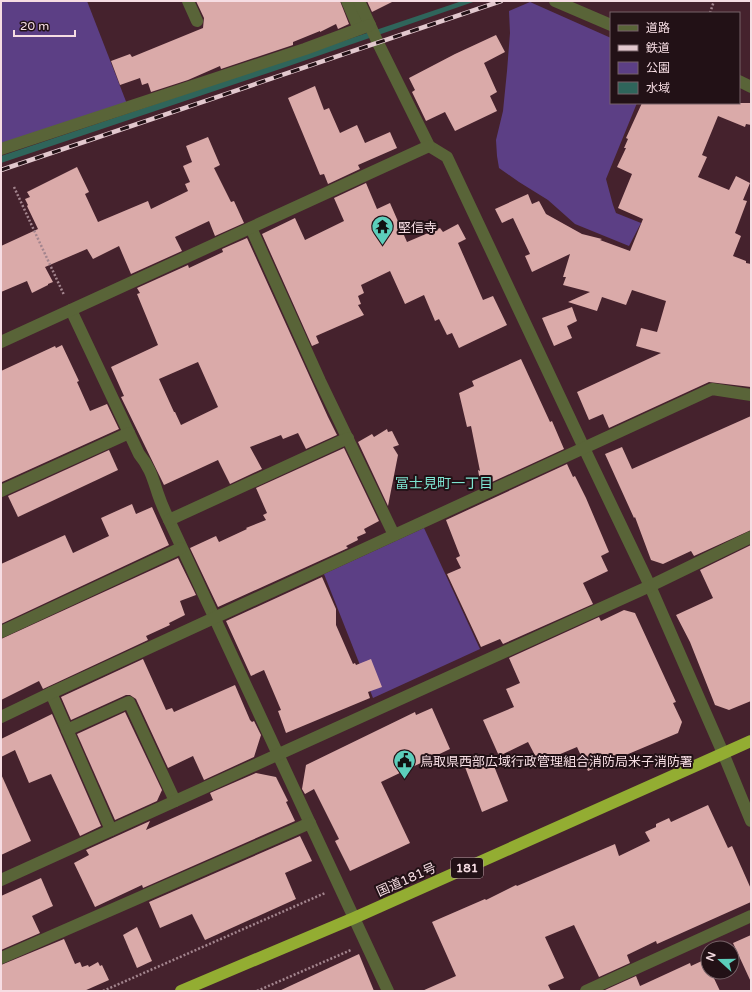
<svg xmlns="http://www.w3.org/2000/svg" width="752" height="992" font-family="'Varela Round','Noto Sans JP',sans-serif">
<style>
.green{fill:#5c3f85}
.water{fill:#2f655b}
.building{fill:#daaaa9;fill-rule:evenodd}
.lines{fill:none;stroke-linecap:round;stroke-linejoin:round}
.path{stroke:#a3858e;stroke-width:2.5;stroke-dasharray:2 2;stroke-linecap:butt}
.minor{stroke:#596438;stroke-width:12}
.highway{stroke:#93ad32;stroke-width:12}
.rail-casing{stroke:#e2c8ce;stroke-width:4.5}
.rail{stroke:#221116;stroke-width:3;stroke-dasharray:9;stroke-linecap:butt}
.labels{text-anchor:middle;stroke-width:4;stroke-linejoin:round;paint-order:stroke}
.shield{fill:#221116;stroke:#b6a0a6;stroke-width:1}
.shield-label{font-size:12px;font-weight:bold;fill:#f6dde3}
.poi-label{font-size:13px;fill:#f6dde3;stroke:#221116;text-anchor:start}
.street-label{font-size:13px;fill:#f6dde3;stroke:#221116}
.neighbourhood-label{font-size:14px;fill:#7ee4d1;stroke:#221116}
</style>
<rect width="100%" height="100%" fill="#45222d"/>
<!-- green -->
<g class="green">
<path d="M1,1H87L127,104L1,145Z"/>
<path d="M530,2L611,38V103H637L606,179L613,205L616,213L641,223L629,246L575,224L548,200L519,182L499,168L497,156L496,140L503,111L507,71L510,33L509,11Z"/>
<path d="M424,528L480,649L373,698L324,574Z"/>
</g>
<!-- water -->
<path class="water" d="M462,1H476L286,67L1,163V156Z"/>
<!-- building -->
<g class="building">
<path d="M196,1H340L349,24L338,29L336,24L320,32V31L293,42V45L221,69L220,66L188,80L151,92L148,83L142,85L140,78L120,85L111,61L130,54L132,57L203,28L204,18Z"/>
<path d="M367,1H394L372,12Z"/>
<path d="M496,35L505,52L484,63L497,92L490,96L497,111L455,131L445,112L426,121L412,92L415,90L409,78L455,54Z"/>
<path d="M315,86L324,110L329,108L340,133L357,125L365,143L390,132L397,148L358,165L360,169L328,184L324,174L320,175L288,98Z"/>
<path d="M642,103H751V125L746,124L745,127L718,116L702,155L707,157L698,177L729,190L736,176L750,183L743,200L747,201L735,233L741,236L733,256L746,261V263L751,264V387L709,382L609,428L603,414L589,420L577,392L661,353L636,346L641,328L657,332L666,301L632,290L626,305L602,297L597,311L568,302L590,292L563,285L566,277H563L570,254L532,272L525,256L530,254L513,218L502,223L495,209L528,194L532,204L539,201L546,214L582,234L602,239L600,240L630,251L643,219L618,208L632,174L617,167L626,148H624L628,139L626,138Z"/>
<path d="M208,137L220,165L214,168L231,202L234,201L244,223L215,236L209,221L175,237L182,251L131,274L119,246L93,259L87,249L45,267L53,282L48,284V285L32,293L27,281L1,292V246L38,229L27,206L28,205L25,199L30,197L27,192L77,167L89,192L85,194L98,222L148,201L151,209L188,191L185,184L190,182L183,166L192,162L186,146Z"/>
<path d="M366,183L377,209L390,203L407,242L440,228L443,232L458,224L466,239L458,243L483,300L493,296L507,325L459,348L452,333L447,335L439,319L435,321L424,295L405,304L390,271L361,285L364,293L358,296L361,304L358,305L364,315L316,336L319,343L312,346L262,234L295,218L305,240L344,221L334,198Z"/>
<path d="M247,238L328,417L337,435L306,449L298,433L283,439L281,435L250,447L262,469L230,484L218,460L164,485L121,397L124,396L111,367L158,345L137,294L140,293L137,288L188,265L189,268L223,252L222,249ZM198,362L218,407L181,425L175,412H174L159,379Z"/>
<path d="M572,307L577,321L567,326L572,338L554,346L542,318Z"/>
<path d="M62,345L79,381L77,382L90,411L107,404L119,429L2,482L1,371L55,346L56,348Z"/>
<path d="M521,359L550,422L552,421L564,449L481,487L478,470L480,471L471,426L467,427L459,393L474,386L472,381Z"/>
<path d="M751,416V530L694,556L691,551L663,564L651,560L635,517L634,518L605,454L622,447L632,469Z"/>
<path d="M387,429L388,432L392,431L399,445L393,447L398,455L388,506L358,442L372,434L374,437Z"/>
<path d="M344,448L379,521L364,529L366,533L357,537L358,540L346,546L348,548L218,607L190,548L216,536L219,542L247,529L246,528L266,520L263,515L267,513L256,488Z"/>
<path d="M109,450L118,470L18,517L8,496Z"/>
<path d="M567,464L573,477L575,476L586,498L609,552L601,556L608,571L583,583L593,604L503,644L500,639L481,647L447,574L461,568L456,558L460,556L446,520Z"/>
<path d="M132,504L136,514L152,507L169,545L1,624V564L65,535L73,553L109,536L101,518Z"/>
<path d="M751,545V701L729,710L715,705L690,642L676,615L713,598L700,570Z"/>
<path d="M178,558L196,595L180,601L185,615L169,623L170,625L146,636L148,640L43,689L39,681L1,700V639Z"/>
<path d="M322,577L336,609V625L353,664L355,663L356,665L371,659L382,687L368,692L370,698L286,733L278,711L281,710L264,670L251,676L226,621Z"/>
<path d="M624,610L635,613L676,702L673,703L682,722L678,733L588,771L577,747L539,763L528,742L499,756L483,720L514,707L506,689L520,683L509,658L599,617L601,621Z"/>
<path d="M143,659L166,710L172,708L174,712L235,685L250,720L252,722L254,721L261,735L254,757L204,780L193,756L168,768L136,699L130,695H126L71,720L61,697Z"/>
<path d="M432,708L450,749L381,782L410,843L350,871L335,841L339,839L314,789L305,794L302,789L306,765L415,712L416,715Z"/>
<path d="M125,712L162,790L157,801L115,820L77,734Z"/>
<path d="M52,714L101,826L80,836L51,774L29,783L15,750L1,757V739Z"/>
<path d="M490,756L508,801L482,812L465,767Z"/>
<path d="M256,773L276,777L288,801L286,802L295,821L143,888L142,885L95,907L74,863L89,855L86,850L150,821L146,830L213,800L210,793Z"/>
<path d="M1,774L31,841L1,855Z"/>
<path d="M708,805L728,848L732,846L751,889V902L657,944L656,941L627,955L630,963L599,977L574,925L545,937L564,978L548,985L551,991H422L456,976L432,922L485,899L486,900L516,885L517,886L615,844L619,856L650,841L645,832L656,827V824L669,818L671,822Z"/>
<path d="M300,836L312,861L285,873L296,899L205,940L192,914L160,928L149,902Z"/>
<path d="M41,878L53,906L32,916L40,933L1,950V896Z"/>
<path d="M137,927L152,961L137,968L123,935Z"/>
<path d="M751,935V982L733,943Z"/>
<path d="M64,939L75,964L80,962L82,967L88,965L89,967L98,962L100,966L102,965L109,980L84,991H1V965Z"/>
<path d="M359,954L374,991H279Z"/>
<path d="M706,959L708,965V972H711L720,991L605,990L636,976L640,986L690,963L691,966Z"/>
</g>
<g class="lines">
<!-- path -->
<g class="path">
<path d="M710,13L714,1"/>
<path d="M14,187L64,295"/>
<path d="M103,991L325,893"/>
<path d="M257,991L351,950"/>
</g>
<!-- minor -->
<g class="minor">
<path d="M188,1L197,21"/>
<path d="M347,1L359,29"/>
<path d="M359,1L378,43L429,146L447,157L584,448L650,586L723,753L751,821"/>
<path d="M555,1L611,25"/>
<path d="M739,81L751,87"/>
<path d="M1,149L305,49L370,25"/>
<path d="M251,228L320,381L394,535"/>
<path d="M71,310L139,454C150,467 153,479 158,494C161,503 165,512 169,520L388,991"/>
<path d="M1,342L429,146"/>
<path d="M1,491L129,433"/>
<path d="M169,520L348,438"/>
<path d="M1,632L181,548"/>
<path d="M51,693L111,830"/>
<path d="M1,717L51,693L712,389L751,395"/>
<path d="M67,730L129,702L175,801"/>
<path d="M1,880L650,586L751,537"/>
<path d="M1,958L310,823"/>
<path d="M586,991L751,916"/>
</g>
<!-- highway -->
<path class="highway" d="M181,991L354,918L751,741"/>
<defs>
<path id="rail" d="M1,170L501,1"/>
</defs>
<!-- rail casing -->
<use href="#rail" class="rail-casing"/>
<!-- rail -->
<use href="#rail" class="rail"/>
</g>
<!-- icons -->
<defs>
<symbol id="temple-pin" viewBox="-11 -11 22 30"><path d="M0 17L-7.5 6A9.5 9.5 0 1 1 7.5 6Z" fill="#5ccebb" stroke="#221116"/><path d="M0-6L5-2H3V0L6.5 2.5H4V6H1.5V3h-3V6H-4V2.5H-6.5L-3 0V-2H-5Z" fill="#111"/></symbol>
<symbol id="civic-pin" viewBox="-11 -11 22 30"><path d="M0 17L-7.5 6A9.5 9.5 0 1 1 7.5 6Z" fill="#5ccebb" stroke="#221116"/><path d="M-.6-6.5H3V-4.5H.6V-3L4-1V1h2V6H-6V1h2V-1L-.6-3ZM-1.2 2.5V6h2.4V2.5Z" fill="#111"/></symbol>
</defs>
<g fill-rule="evenodd">
<use href="#temple-pin" x="370" y="214" width="25" height="34"/>
<use href="#civic-pin" x="392" y="748" width="25" height="34"/>
</g>
<g class="labels">
<!-- shield labels -->
<rect class="shield" x="451" y="858" width="32" height="20" rx="3"/>
<g class="shield-label">
<text x="467" y="872">181</text>
</g>
<!-- poi labels -->
<g class="poi-label">
<text x="398" y="232">堅信寺</text>
<text x="420" y="766">鳥取県西部広域行政管理組合消防局米子消防署</text>
</g>
<!-- street labels -->
<g class="street-label">
<text transform="translate(406 879) rotate(-24)" y="5">国道181号</text>
</g>
<!-- neighbourhood labels -->
<g class="neighbourhood-label">
<text x="444" y="488">冨士見町一丁目</text>
</g>
</g>
<!-- border -->
<rect width="752" height="992" fill="none" stroke="#f6dde3" stroke-width="4"/>
<!-- legend -->
<rect x="610" y="12" width="130" height="92" fill="#221116" stroke="#776368"/>
<rect x="618" y="25" width="20" height="6" fill="#596438" stroke="#776368"/>
<text x="646" y="32" font-size="12" fill="#f6dde3">道路</text>
<rect x="618" y="45" width="20" height="6" fill="#e2c8ce" stroke="#776368"/>
<text x="646" y="52" font-size="12" fill="#f6dde3">鉄道</text>
<rect x="618" y="62" width="20" height="12" fill="#5c3f85" stroke="#776368"/>
<text x="646" y="72" font-size="12" fill="#f6dde3">公園</text>
<rect x="618" y="82" width="20" height="12" fill="#2f655b" stroke="#776368"/>
<text x="646" y="92" font-size="12" fill="#f6dde3">水域</text>
<!-- north arrow -->
<g transform="translate(720 960) rotate(291)"><circle r="19" fill="#221116" stroke="#776368"/>
<path d="M0-3L7 15L0 10L-7 15Z" fill="#5ccebb"/>
<text y="-6" font-size="11" font-weight="bold" text-anchor="middle" fill="#f6dde3">N</text>
</g>
<!-- scale -->
<path d="M14 30v6h61v-6" fill="none" stroke="#f6dde3" stroke-width="2"/>
<text x="20" y="30" font-size="12" fill="#f6dde3" stroke="#221116" stroke-width="3" paint-order="stroke">20 m</text>
</svg>
